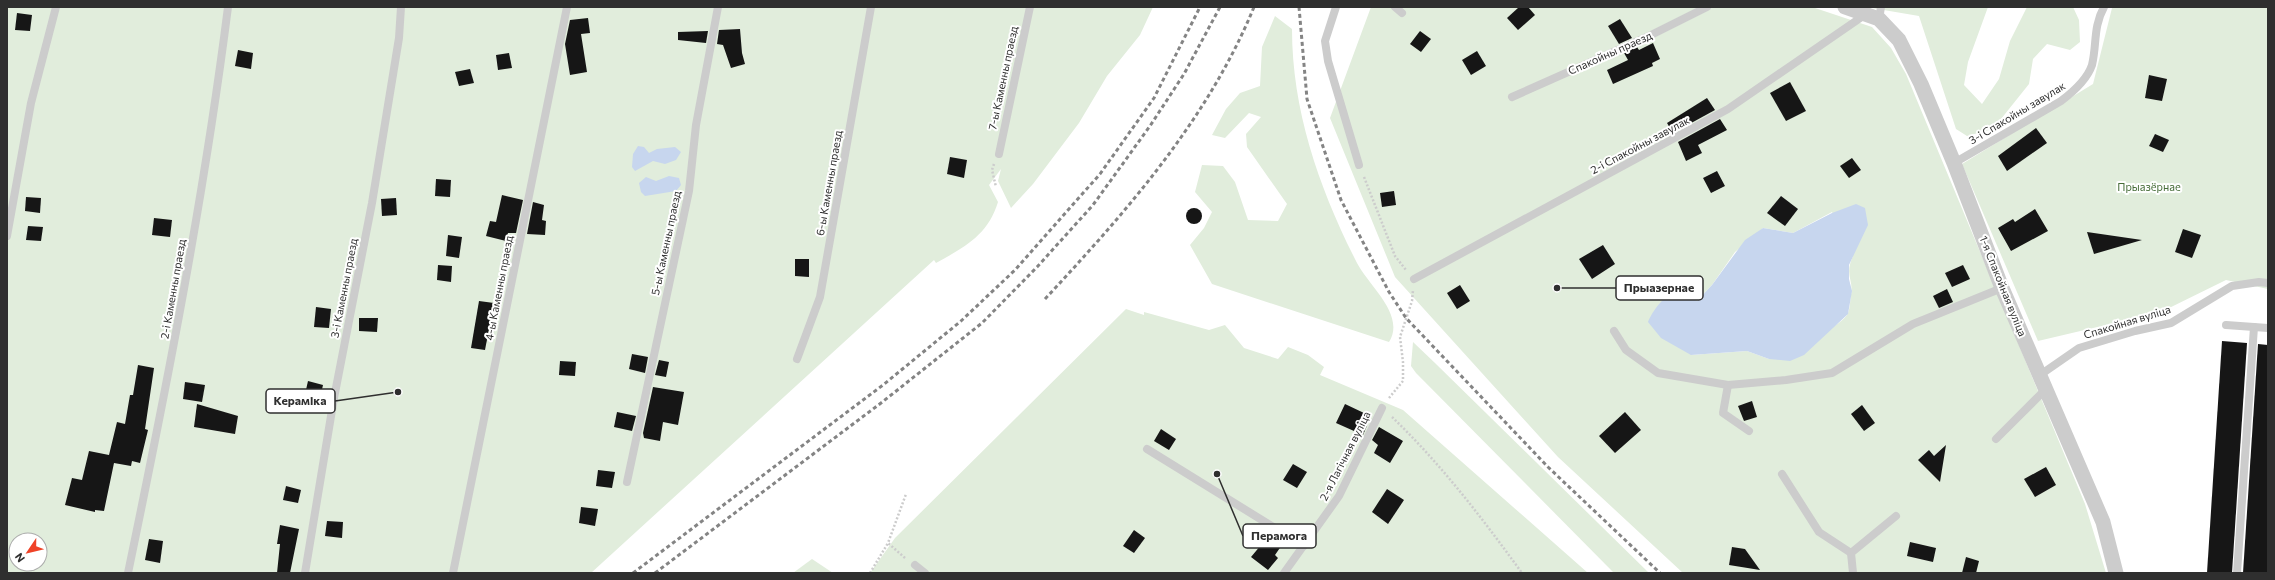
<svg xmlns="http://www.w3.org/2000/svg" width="2275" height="580" font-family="Commissioner,sans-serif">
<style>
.green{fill:#e1eddc;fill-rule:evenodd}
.water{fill:#c7d6ee}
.building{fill:#161616}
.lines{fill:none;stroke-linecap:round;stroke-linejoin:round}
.path{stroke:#ccc;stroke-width:2.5;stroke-dasharray:2 2;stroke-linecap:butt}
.service{stroke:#ccc;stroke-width:8}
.minor{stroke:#ccc;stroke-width:15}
.rail{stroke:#848484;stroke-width:3;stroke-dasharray:4 3;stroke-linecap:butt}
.labels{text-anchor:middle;stroke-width:4;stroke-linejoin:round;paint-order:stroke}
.street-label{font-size:11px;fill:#2f2f2f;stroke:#fff}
.park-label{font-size:11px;fill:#476d39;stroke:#fff}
.leader{fill:none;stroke:#2f2f2f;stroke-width:1.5}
.callout-dot{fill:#2f2f2f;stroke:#fff;stroke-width:1.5}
.callout{fill:#fff;stroke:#2f2f2f;stroke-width:1.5}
.callout-label{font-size:12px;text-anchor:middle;font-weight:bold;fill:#2f2f2f}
</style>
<rect width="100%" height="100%" fill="#fff"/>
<!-- green -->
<g class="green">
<path d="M7,7H1153L1140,35L1107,76L1079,123L1033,184L1011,208L998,181L1001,169L989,185L998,202C988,235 965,247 936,263L934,260L591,573H7ZM16,540H40V564H16Z"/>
<path d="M1371,7H1812L1872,27L1891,48L1906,74L2085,504L2106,573H1683L1558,457L1395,277L1330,118ZM1832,212L1853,256C1844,275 1854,280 1851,295C1850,301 1850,308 1848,313C1842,328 1784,351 1769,359L1747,351L1691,355L1697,301L1712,285L1735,252L1763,228L1793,233Z"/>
<path d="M1866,7H1988L1968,62L1964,85L1982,104L1999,79L2010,41L2027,7H2073L2079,20L2080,42L2070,50L2047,44L2033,59L2029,84L1993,129L1967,136L1956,129L1919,16Z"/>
<path d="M2121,7H2268V289L2226,280L2161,312L2038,341L1962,164L2093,84L2112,8Z"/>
<path d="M1275,16L1292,29C1292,112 1320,190 1357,263C1369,286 1406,315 1389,342L1212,284L1190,245L1204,228L1212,212L1195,192L1202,165L1223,166L1235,182L1248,220L1278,221L1287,204L1247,147L1246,134L1261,117L1249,113L1225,138L1212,135L1226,109L1240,93L1260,86L1262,47Z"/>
<path d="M1126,309L1144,315V312L1209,330L1225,325L1244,348L1278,359L1288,347L1308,355L1324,367L1320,375L1403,410L1588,573H870L895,538Z"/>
<path d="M1413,342L1435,363L1649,573H1614L1416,373L1411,366Z"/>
<path d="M812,559L833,573H793Z"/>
</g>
<!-- water -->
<g class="water">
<path d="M638,146L644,147L649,153L657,149L675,147L681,152L676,160L665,164L653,161L635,171L632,167L633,154Z"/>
<path d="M669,176L679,178L681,185L676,191L645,196L641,192L639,183L646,177L656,181Z"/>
<path d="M1856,204L1865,208L1868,225L1849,265V279L1852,291L1848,314L1804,355L1790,361L1769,359L1747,351L1691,355L1661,338L1648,322C1652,312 1666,291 1679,293C1685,293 1692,299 1697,301L1712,285L1745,240L1763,228L1793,233L1832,213Z"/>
</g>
<!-- building -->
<g class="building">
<path d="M1519,7H1528L1535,15L1518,30L1507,18Z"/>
<path d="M17,13L32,15L30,31L15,30Z"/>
<path d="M588,18L590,33L581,34L587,72L570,75L565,44L570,20Z"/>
<path d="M1620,19L1632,38L1619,44L1608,26Z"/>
<path d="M740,29L742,53L745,64L731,68L723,45L717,44L719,30Z"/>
<path d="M708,31L706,43L678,40V32Z"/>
<path d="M1420,31L1431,39L1421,52L1410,44Z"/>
<path d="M1653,43L1660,59L1652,63L1653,66L1613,84L1607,70L1628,60L1624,53L1637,47L1639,50Z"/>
<path d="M238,50L253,53L251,69L235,66Z"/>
<path d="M1477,51L1486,66L1471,75L1462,60Z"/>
<path d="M509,53L512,68L498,70L496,55Z"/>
<path d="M470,69L474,83L459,86L455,72Z"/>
<path d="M2149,75L2167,79L2162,101L2145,98Z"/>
<path d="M1790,82L1806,111L1786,121L1770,93Z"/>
<path d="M1707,98L1715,110L1673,133L1667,123Z"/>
<path d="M1720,119L1727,130L1698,145L1702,153L1686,161L1678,142Z"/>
<path d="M2036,128L2047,143L2007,171L1998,156Z"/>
<path d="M2155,134L2169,140L2163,152L2149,146Z"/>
<path d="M950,157L967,160L964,178L947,174Z"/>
<path d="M1852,158L1861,170L1849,178L1840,166Z"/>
<path d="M1717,171L1725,186L1711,193L1703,178Z"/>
<path d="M436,179L451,180L450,197L435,196Z"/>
<path d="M1394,191L1396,205L1382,207L1380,193Z"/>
<path d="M502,195L523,200L516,233H508L506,241L486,236L490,221L496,222Z"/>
<path d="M1781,196L1798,209L1785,226L1767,213Z"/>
<path d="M26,197L41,198L40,213L25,211Z"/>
<path d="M396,198L397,215L382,216L381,199Z"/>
<path d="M533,202L544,205L542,220L546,221L545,235L527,234Z"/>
<circle cx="1194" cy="216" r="8"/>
<path d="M2035,209L2048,231L2011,251L1998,228L2013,219L2015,222Z"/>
<path d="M154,218L172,220L170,237L152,235Z"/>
<path d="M28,226L43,227L41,241L26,240Z"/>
<path d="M2183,229L2201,235L2192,258L2175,252Z"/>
<path d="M2087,232L2142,240L2094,254Z"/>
<path d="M448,235L462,237L459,258L446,256Z"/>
<path d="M1603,245L1615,264L1592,279L1579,259Z"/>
<path d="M795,259H809V277L795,276Z"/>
<path d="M438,265L452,266L451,282L437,280Z"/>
<path d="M1963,265L1970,279L1952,287L1945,273Z"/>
<path d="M1460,285L1470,301L1457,309L1447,293Z"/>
<path d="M1947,289L1953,302L1939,308L1933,296Z"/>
<path d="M479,301L494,303L485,350L471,348Z"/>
<path d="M316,307L331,309L329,328L314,327Z"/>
<path d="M359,318H378L377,332L359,331Z"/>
<path d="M2222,341L2247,343L2232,573H2207Z"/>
<path d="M2258,344L2268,345V573H2243Z"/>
<path d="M632,354L648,357L645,373L629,369Z"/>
<path d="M659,360L669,362L666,377L655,375Z"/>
<path d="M560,361L576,362L575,376L559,375Z"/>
<path d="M138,365L154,368L145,429L148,430L140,463L132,461L131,466L114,463L104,511L95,510V512L65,505L72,478L82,480L89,451L109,455L117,422L125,424L130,395H133Z"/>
<path d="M308,381L323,385L318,407L303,403Z"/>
<path d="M185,382L205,385L202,402L183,399Z"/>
<path d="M653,387L684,392L678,425L663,422L660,441L644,438L643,433Z"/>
<path d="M1752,401L1757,417L1744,421L1738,406Z"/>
<path d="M197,404L238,416L235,434L194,427Z"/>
<path d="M1345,404L1364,413L1362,417L1369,421L1363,435L1336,423Z"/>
<path d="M1862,405L1875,423L1864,431L1851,414Z"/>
<path d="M617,412L636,416L632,431L614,427Z"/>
<path d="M1625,412L1641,430L1615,453L1599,436Z"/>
<path d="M1379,427L1403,441L1390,463L1374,453L1378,445L1372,440Z"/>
<path d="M1161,429L1176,439L1169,450L1154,441Z"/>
<path d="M1946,445L1940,482L1918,460L1929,450L1934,456Z"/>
<path d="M1293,464L1307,472L1297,488L1283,480Z"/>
<path d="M2046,467L2056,485L2035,497L2024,479Z"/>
<path d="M598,470L615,472L612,488L596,486Z"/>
<path d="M286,486L301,490L298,503L283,500Z"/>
<path d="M1387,489L1404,500L1388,524L1372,512Z"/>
<path d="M581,507L598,509L595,526L579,523Z"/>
<path d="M327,521L343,522L342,538L325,536Z"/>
<path d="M280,525L299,529L290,573H277L280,544H277Z"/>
<path d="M1134,530L1145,538L1134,553L1123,546Z"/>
<path d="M1271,533L1284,542L1275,555L1278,558L1268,570L1251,557Z"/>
<path d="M149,539L163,541L160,563L145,560Z"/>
<path d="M1910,542L1936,548L1933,562L1907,556Z"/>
<path d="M1732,547L1745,549L1760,570L1729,565Z"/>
<path d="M1966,557L1979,561L1976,573H1962Z"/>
</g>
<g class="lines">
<!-- path -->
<g class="path">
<path d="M994,164L992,170L996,187"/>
<path d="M1364,177L1395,256L1406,270"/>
<path d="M1389,398L1403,381V362L1400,337L1412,301L1413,290"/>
<path d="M1392,417C1441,464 1482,518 1522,573"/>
<path d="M905,558L888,543L906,494"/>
<path d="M870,573L888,543"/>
</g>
<!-- service -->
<g class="service">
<path d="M1336,7L1325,41L1328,61L1359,165"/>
<path d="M1395,7L1402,13"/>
<path d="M1879,19L1881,7"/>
<path d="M1512,97L1647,37L1707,7"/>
<path d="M999,154L1030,7"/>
<path d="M1954,163L2061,101C2073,92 2087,80 2092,65C2097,44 2093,27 2104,7"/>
<path d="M7,236L31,103L56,7"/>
<path d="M1414,279L1728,109L1866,14"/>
<path d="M2226,325L2268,328"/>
<path d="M1614,331L1626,350L1658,373L1728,385L1786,380L1832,373L1913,324L2002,288"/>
<path d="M797,359L820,297L871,7"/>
<path d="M2040,375L2079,348L2135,331L2171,323L2232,286L2259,282L2268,283"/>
<path d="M1728,385L1723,413L1749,431"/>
<path d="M1996,439L2046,389"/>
<path d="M1147,449L1304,546"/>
<path d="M1782,474L1819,532L1851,553"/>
<path d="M627,482L689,191L696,125L718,7"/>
<path d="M915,565L925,573"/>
<path d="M128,573C167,385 204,197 228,7"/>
<path d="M305,573L334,398L372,203L399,38L401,7"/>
<path d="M453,573L567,7"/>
<path d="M1284,573L1339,496L1382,408"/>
<path d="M1853,573L1851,553L1896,516"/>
<path d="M2237,573L2254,327"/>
</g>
<!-- minor -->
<path class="minor" d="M1845,7L1879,19L1899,40L1921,84L1954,163L2002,288L2103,522L2116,573"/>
<!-- rail -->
<g class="rail">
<path d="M1299,7L1307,99L1341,200L1389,292L1406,318L1548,467L1660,573"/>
<path d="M1045,299C1127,211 1208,119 1254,7"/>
<path d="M633,573L883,385L961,321L1015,270L1100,174L1154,98L1200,7"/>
<path d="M655,573L881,403L982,323L1037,267L1093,205L1150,126L1184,74L1220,7"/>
</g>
</g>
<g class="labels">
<!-- street labels -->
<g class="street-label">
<text transform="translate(1610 53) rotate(-24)" y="4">Спакойны праезд</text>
<text transform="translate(1003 78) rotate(-78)" y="4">7-ы Каменны праезд</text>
<text transform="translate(2017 113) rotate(-31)" y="4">3-і Спакойны завулак</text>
<text transform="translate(1640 145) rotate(-28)" y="4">2-і Спакойны завулак</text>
<text transform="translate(829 183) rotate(-80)" y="4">6-ы Каменны праезд</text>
<text transform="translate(666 243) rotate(-78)" y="4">5-ы Каменны праезд</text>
<text transform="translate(2003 286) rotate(68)" y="4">1-я Спакойная вуліца</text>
<text transform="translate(344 288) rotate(-79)" y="4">3-і Каменны праезд</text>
<text transform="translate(499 288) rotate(-79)" y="4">4-ы Каменны праезд</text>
<text transform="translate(173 289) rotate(-80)" y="4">2-і Каменны праезд</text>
<text transform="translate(2127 322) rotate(-17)" y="4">Спакойная вуліца</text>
<text transform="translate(1345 456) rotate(-63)" y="4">2-я Лагічная вуліца</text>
</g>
<!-- park labels -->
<g class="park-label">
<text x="2149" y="191">Прыазёрнае</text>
</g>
</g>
<!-- callouts -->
<path class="leader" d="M1557 288L1616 288M398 392L335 401M1217 474L1243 536"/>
<g class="callout-dot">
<circle cx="1557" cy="288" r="4"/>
<circle cx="398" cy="392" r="4"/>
<circle cx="1217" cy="474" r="4"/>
</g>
<g class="callout">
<rect x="1616" y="276" width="87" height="24" rx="4"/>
<rect x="266" y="389" width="69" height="24" rx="4"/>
<rect x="1243" y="524" width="73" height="24" rx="4"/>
</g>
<g class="callout-label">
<text x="1659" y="292">Прыазернае</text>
<text x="300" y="405">Кераміка</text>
<text x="1279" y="540">Перамога</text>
</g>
<!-- border -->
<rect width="2275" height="580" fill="none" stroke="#2f2f2f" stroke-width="16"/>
<!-- north arrow -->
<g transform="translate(28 552) rotate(235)"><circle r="19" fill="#ffffff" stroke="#acacac"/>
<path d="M0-3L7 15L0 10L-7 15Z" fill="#ef4227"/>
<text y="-6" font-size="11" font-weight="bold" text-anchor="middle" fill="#2f2f2f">N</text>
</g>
</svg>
